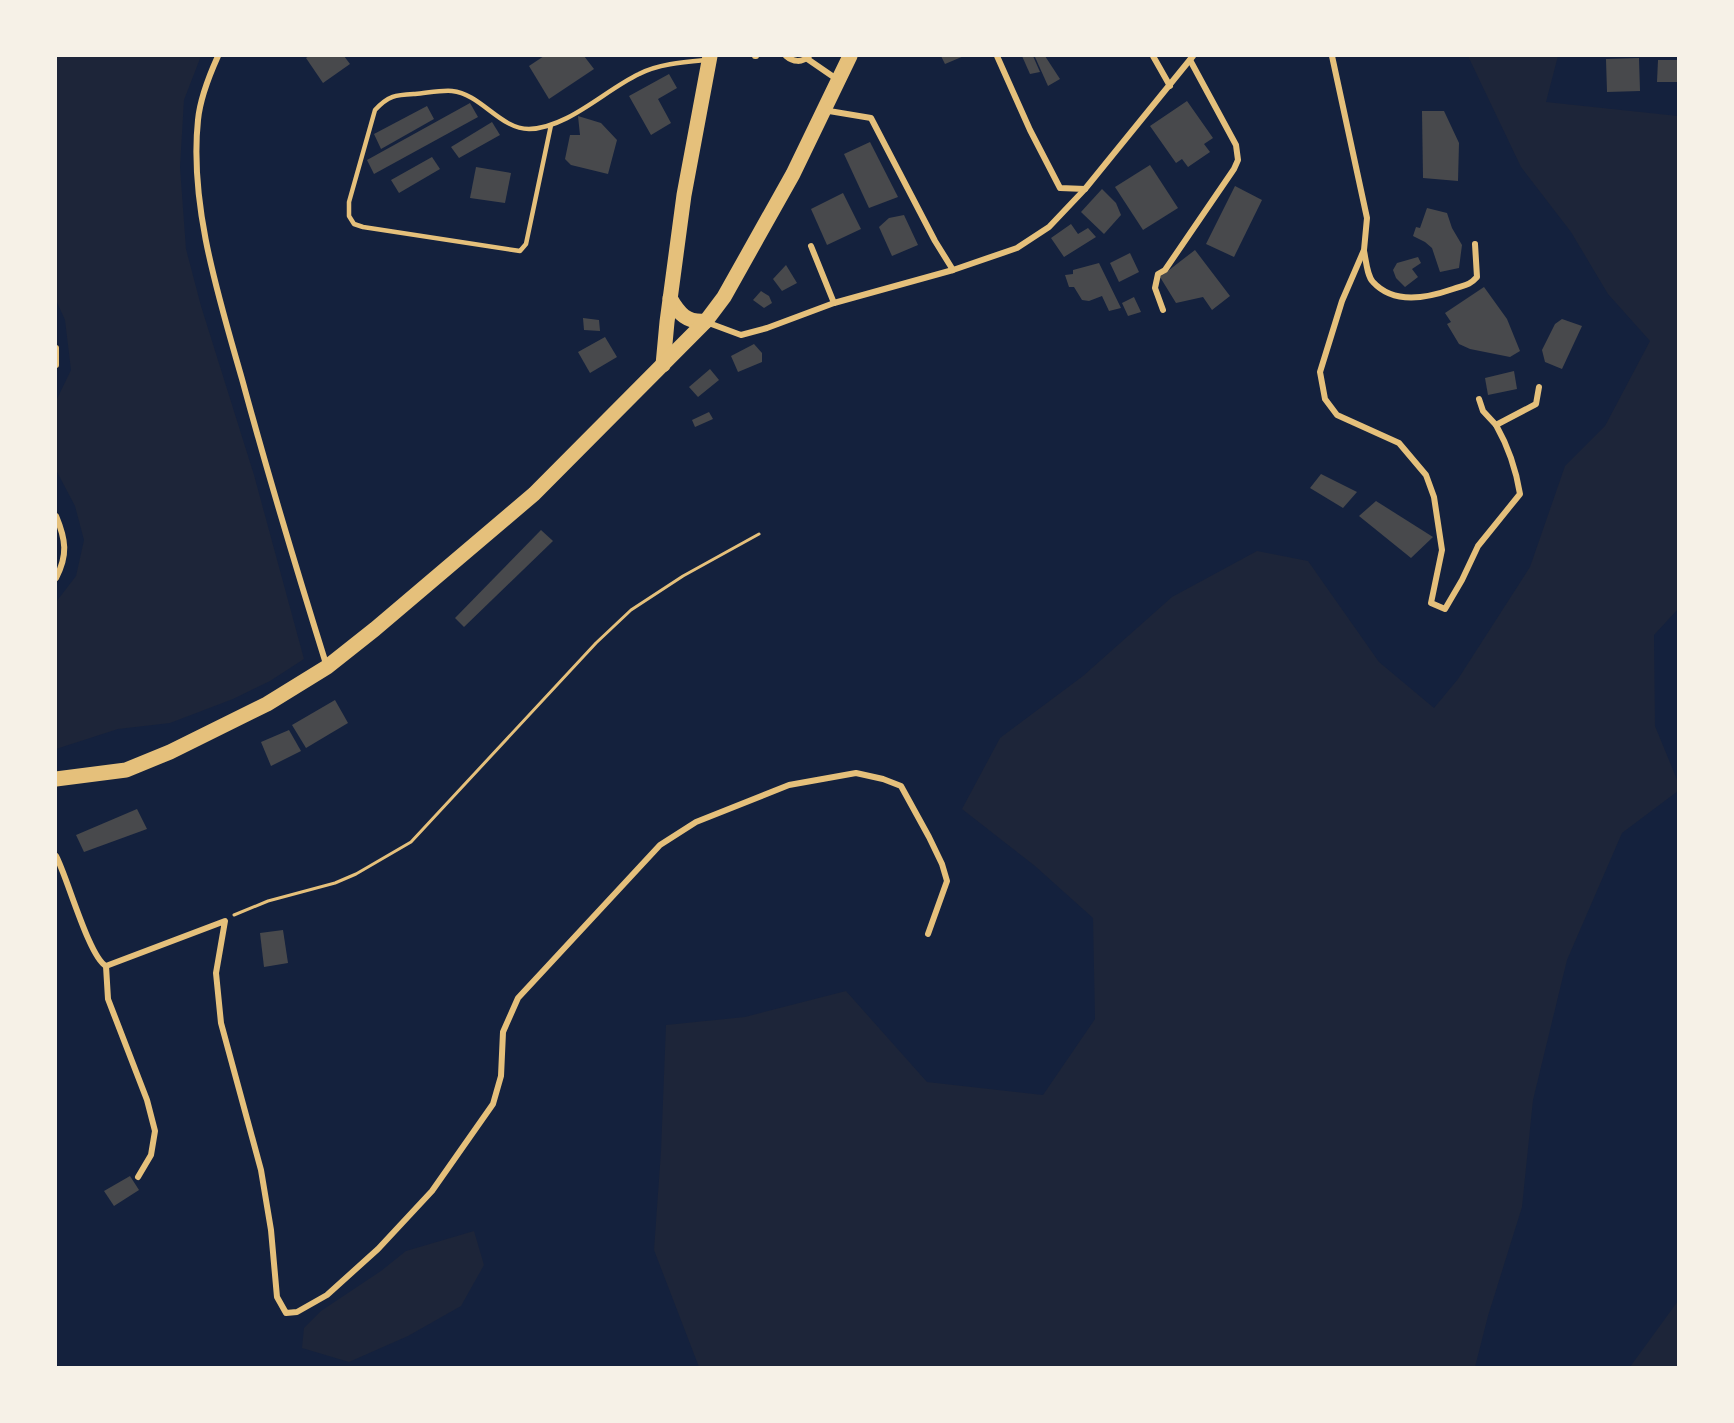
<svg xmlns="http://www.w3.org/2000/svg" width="1734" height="1423" font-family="'Times New Roman',serif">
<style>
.green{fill:#1d2539}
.building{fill:#48494c}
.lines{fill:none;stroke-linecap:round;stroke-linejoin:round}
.path{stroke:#e5c07b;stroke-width:3}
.service{stroke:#e5c07b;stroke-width:4.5}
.minor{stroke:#e5c07b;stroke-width:6}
.trunk{stroke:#e5c07b;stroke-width:15}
</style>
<rect width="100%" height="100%" fill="#14213d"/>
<!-- green -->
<g class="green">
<path d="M56,56H201L184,100L180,167L186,249L201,306L254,475L304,659L270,681L233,699L170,723L118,729L56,749V602L76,576L84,540L75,506L56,470V401L71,370L65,320L56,300Z"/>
<path d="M1468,56H1558L1546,102L1678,116V609L1654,635L1655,726L1678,782V791L1622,833L1567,960L1533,1100L1522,1207L1488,1316L1475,1367H699L654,1250L661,1151L666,1025L745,1017L846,991L927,1082L1043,1095L1095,1019L1093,918L1035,866L962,809L1000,738L1083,676L1172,597L1257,551L1308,561L1379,662L1434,708L1458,679L1530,567L1565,466L1605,426L1650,341L1608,294L1571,232L1521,167Z"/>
<path d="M474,1231L484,1265L461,1306L408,1336L349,1362L302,1348L304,1328L321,1311L381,1271L406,1251Z"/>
<path d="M1678,1301V1367H1630Z"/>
</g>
<!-- building -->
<g class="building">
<path d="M309,56H344L350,64L323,83L306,58Z"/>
<path d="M544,56H584L594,69L549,99L529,66Z"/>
<path d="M941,56H964L945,64Z"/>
<path d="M1022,56H1033L1040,72L1030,74Z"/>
<path d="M1038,56H1045L1060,79L1048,86L1035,57Z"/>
<path d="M1639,58L1640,91L1607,92L1606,59Z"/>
<path d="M1658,60H1678V82H1657Z"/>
<path d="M669,74L677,88L658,99L671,123L651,135L629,96Z"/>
<path d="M1187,101L1213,138L1204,144L1210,152L1188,167L1182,159L1176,163L1150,126Z"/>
<path d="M470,103L478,117L374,174L367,160Z"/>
<path d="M427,106L434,119L381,149L374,134Z"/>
<path d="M1422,111H1444L1459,143L1458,181L1423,178Z"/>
<path d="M578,116L601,123L617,140L608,174L571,165L565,159L570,135H580Z"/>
<path d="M492,122L500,135L459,158L451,147Z"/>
<path d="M870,142L898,197L869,208L844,154Z"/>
<path d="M432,157L440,169L399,193L391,180Z"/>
<path d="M1150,165L1178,208L1143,230L1115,187Z"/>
<path d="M476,167L511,173L505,203L470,198Z"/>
<path d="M1235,186L1262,200L1234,257L1206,244Z"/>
<path d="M1102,189L1116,203L1121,215L1104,234L1081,212Z"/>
<path d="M843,193L861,229L827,245L811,209Z"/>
<path d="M1427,208L1447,213L1452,228L1462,245L1459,268L1440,272L1432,248L1425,242L1413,236L1416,227L1420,228Z"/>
<path d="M904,215L918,245L892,256L879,227L889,218Z"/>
<path d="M1071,224L1078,234L1088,228L1096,237L1064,257L1051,238Z"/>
<path d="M1195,250L1230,296L1212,310L1203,297L1176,303L1160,277Z"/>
<path d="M1130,253L1139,272L1119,282L1110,263Z"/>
<path d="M1418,257L1421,263L1412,269L1418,277L1405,287L1396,278L1393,270L1397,263Z"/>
<path d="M1099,263L1121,308L1109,311L1102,296L1089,301L1082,300L1074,287H1069L1065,275L1073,274V270Z"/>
<path d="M786,265L797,283L782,291L773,279Z"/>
<path d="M1484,287L1507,319L1520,351L1510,357L1470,349L1459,344L1447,324L1451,322L1445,313Z"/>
<path d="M761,291L769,296L772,303L764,308L753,300Z"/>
<path d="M1134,297L1141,312L1128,316L1122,303Z"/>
<path d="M583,318L599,320L600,331L584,330Z"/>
<path d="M1562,319L1582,326L1562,369L1545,362L1542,350L1555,324Z"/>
<path d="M605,337L617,357L590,373L578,352Z"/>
<path d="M754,344L762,353V362L738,372L731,356Z"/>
<path d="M710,369L719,380L698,397L689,387Z"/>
<path d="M1514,371L1517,389L1488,395L1485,378Z"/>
<path d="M709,412L713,419L695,427L692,420Z"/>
<path d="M1321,474L1357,492L1343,508L1310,488Z"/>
<path d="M1376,501L1433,537L1411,558L1359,516Z"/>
<path d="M541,530L553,541L464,627L455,618Z"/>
<path d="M335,700L348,723L306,748L292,725Z"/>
<path d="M289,730L301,751L271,766L261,742Z"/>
<path d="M137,809L147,829L84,852L76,835Z"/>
<path d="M283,930L288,963L264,967L260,933Z"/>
<path d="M130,1176L139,1190L114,1206L104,1191Z"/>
</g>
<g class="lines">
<!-- path -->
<path class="path" d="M234,915L268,901L335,883L356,874L411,842L596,643L631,610L683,576L759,534"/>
<!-- service -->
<path class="service" d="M551,125L526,244L520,251L363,227L354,224L349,216V202L375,110C389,95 396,95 415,94C427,93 441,90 452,91C481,94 500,129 529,129C568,128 605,90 639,74C658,64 684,62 706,60"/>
<!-- minor -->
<g class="minor">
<path d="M218,56C209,76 200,98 198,120C189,205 219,298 242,379C268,475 297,571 327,667"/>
<path d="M755,56H756"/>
<path d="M786,56C793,62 802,63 809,56"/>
<path d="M997,56L1030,130L1060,188L1085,189"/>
<path d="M1153,56L1170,86"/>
<path d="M1332,56L1367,218L1364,250L1342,301L1320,372L1325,399L1337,415L1399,443L1426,475L1434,497L1442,550L1431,603L1445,609L1462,580L1478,546L1520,494C1516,469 1509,448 1496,425L1536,404L1539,387"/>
<path d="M806,58L838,80"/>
<path d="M823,110L871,118L935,241L953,270"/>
<path d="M811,246L834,303"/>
<path d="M1364,251C1366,260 1367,276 1373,282C1394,305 1427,298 1453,289C1464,285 1469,286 1477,277L1475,244"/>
<path d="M1163,310L1155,288L1158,274L1165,270L1234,169L1238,160L1236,145L1190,60"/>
<path d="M706,322L741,335L767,328L834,303L953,270L1017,248L1049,227L1085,189L1193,56"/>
<path d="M56,348V365"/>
<path d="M1479,399L1483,411L1496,425"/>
<path d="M56,516C66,540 68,555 56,578"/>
<path d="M56,856C67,876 89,957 106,966L225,921L216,973L221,1023L261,1170L271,1230L277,1297L286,1313L297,1312L327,1295L378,1249L432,1191L493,1104L501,1076L503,1032L518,998L660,845L696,822L789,785L856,773L883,779L901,786L929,837L942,864L947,881L928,934"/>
<path d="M106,966L108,999L147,1100L155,1131L151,1155L138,1177"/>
</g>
<!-- trunk -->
<g class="trunk">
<path d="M670,298C679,314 687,323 706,321"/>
<path d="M663,365L667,322L684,195L710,56"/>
<path d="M56,779L126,770L170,752L267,704L327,667L375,629L534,494L706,321L724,297L793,174L850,56"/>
</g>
</g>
<!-- border -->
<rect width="1734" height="1423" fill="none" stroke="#f6f1e7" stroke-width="114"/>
</svg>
